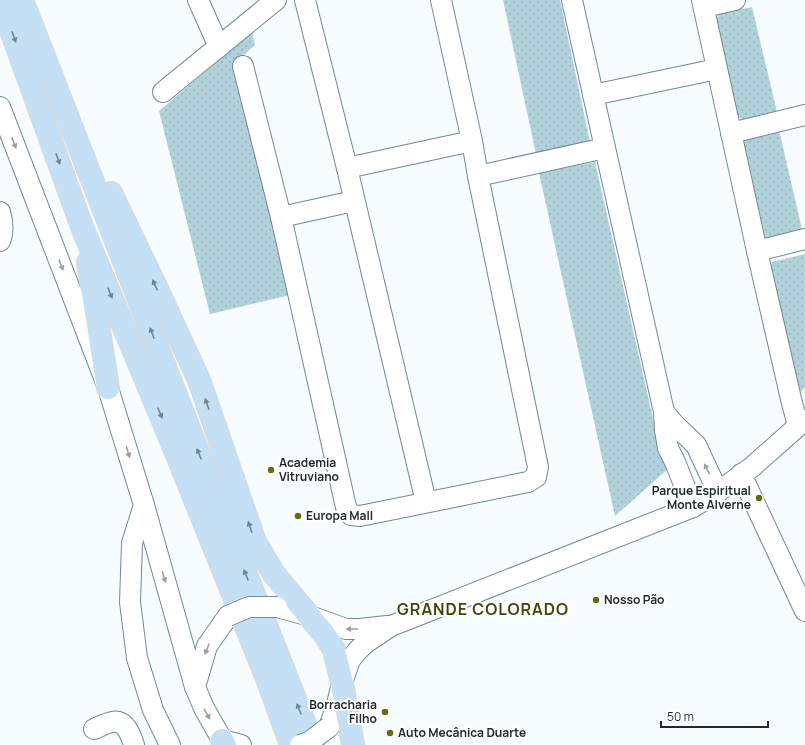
<svg xmlns="http://www.w3.org/2000/svg" width="805" height="745" font-family="Manrope,sans-serif">
<style>
.grass{fill:url(#grass-dots)}
.lines{fill:none;stroke-linecap:round;stroke-linejoin:round}
.minor-casing{stroke:#718991;stroke-width:22}
.major-casing{stroke:#d7d8d9;stroke-width:24}
.minor{stroke:#fff;stroke-width:20}
.major{stroke:#c5e0f5;stroke-width:22}
.minor-bridge-casing{stroke:#718991;stroke-width:22;stroke-linecap:butt}
.minor-bridge{stroke:#fff;stroke-width:20}
.oneway{fill:#728490}
.oneway2{fill:#9a9fa0}
.poi-dot{fill:#626c14;stroke:#fff;stroke-width:1.5}
.labels{text-anchor:middle;stroke-width:4;stroke-linejoin:round;paint-order:stroke}
.poi-label{font-size:12px;font-weight:bold;fill:#1f292c;stroke:#fff;text-anchor:start}
.district-label{font-size:16px;font-weight:bold;letter-spacing:1px;fill:#3e4609;stroke:#fff}
</style>
<defs>
<pattern id="grass-dots" width="8" height="8" patternUnits="userSpaceOnUse"><rect width="8" height="8" fill="#b1d1db"/><path d="M2 2h.1M6 6h.1" fill="none" stroke="#98b3bc" stroke-width="1.8" stroke-linecap="round"/></pattern>
</defs>
<rect width="100%" height="100%" fill="#f7fcfe"/>
<!-- grass -->
<g class="grass">
<path d="M503,0H560L590,142L536,154Z"/>
<path d="M752,7L777,112L745,120L738,117L715,21L719,14Z"/>
<path d="M252,32L255,45L233,65L290,295L210,314L159,111Z"/>
<path d="M779,130L803,234L766,241L744,142L747,137Z"/>
<path d="M595,162L661,454L668,469L615,516L539,173Z"/>
<path d="M805,254V388L799,393L770,266L772,262Z"/>
</g>
<g class="lines">
<defs>
<g id="minor">
<path d="M198,0L219,47"/>
<path d="M305,0L347,168L426,502"/>
<path d="M572,0L664,412L665,430L668,448L675,462L693,507"/>
<path d="M702,0L757,251L791,399L798,426"/>
<path d="M704,7L735,0"/>
<path d="M243,66L281,217L346,507L351,515L360,516L528,482L536,477L538,467L478,176L472,141L441,0"/>
<path d="M163,92L276,0"/>
<path d="M593,95L717,69"/>
<path d="M0,107L108,388L144,505L195,687L204,708L222,740L241,745"/>
<path d="M731,133L805,115"/>
<path d="M347,168L472,141"/>
<path d="M478,176L605,148"/>
<path d="M0,212C3,222 4,231 0,241"/>
<path d="M281,217L354,201"/>
<path d="M757,251L805,239"/>
<path d="M664,412L675,425L696,445L718,492"/>
<path d="M741,474L805,611"/>
<path d="M144,505L132,543L130,602L137,658L153,710L170,745"/>
<path d="M277,607L310,616L346,629H360L387,626"/>
<path d="M195,687L207,646L228,616"/>
<path d="M329,727L336,708L342,683L350,660L358,650L367,642L391,626L693,507L718,492L752,467L805,420"/>
<path d="M94,729C99,727 106,723 112,722C125,719 131,735 134,745"/>
</g>
<g id="major">
<path d="M0,0L82,227L170,438L268,681L291,745"/>
<path d="M22,0L192,436L313,745"/>
<path d="M111,193L157,289L199,380L255,542L274,574L325,635L334,650L342,683L353,745"/>
<path d="M88,262L108,388"/>
<path d="M222,740L225,745"/>
</g>
</defs>
<!-- minor casing -->
<use href="#minor" class="minor-casing"/>
<!-- major casing -->
<use href="#major" class="major-casing"/>
<!-- minor -->
<use href="#minor" class="minor"/>
<!-- major -->
<use href="#major" class="major"/>
<defs>
<g id="minor-bridge">
<path d="M228,616L249,607H277"/>
<path d="M300,745L309,742L329,727"/>
</g>
</defs>
<!-- minor-bridge casing -->
<use href="#minor-bridge" class="minor-bridge-casing"/>
<!-- minor-bridge -->
<use href="#minor-bridge" class="minor-bridge"/>
</g>
<!-- one-way arrows -->
<defs><path id="oneway-solid" d="M-6-.8H1V-3.2L6.5 0L1 3.2V.8H-6Z"/></defs>
<g class="oneway">
<use href="#oneway-solid" transform="translate(14 37) rotate(70)"/>
<use href="#oneway-solid" transform="translate(58 159) rotate(70)"/>
<use href="#oneway-solid" transform="translate(155 285) rotate(-115)"/>
<use href="#oneway-solid" transform="translate(110 293) rotate(67)"/>
<use href="#oneway-solid" transform="translate(152 333) rotate(-111)"/>
<use href="#oneway-solid" transform="translate(207 404) rotate(-109)"/>
<use href="#oneway-solid" transform="translate(160 413) rotate(67)"/>
<use href="#oneway-solid" transform="translate(199 454) rotate(-112)"/>
<use href="#oneway-solid" transform="translate(250 527) rotate(-109)"/>
<use href="#oneway-solid" transform="translate(246 575) rotate(-112)"/>
<use href="#oneway-solid" transform="translate(299 709) rotate(-112)"/>
</g>
<g class="oneway2">
<use href="#oneway-solid" transform="translate(14 143) rotate(69)"/>
<use href="#oneway-solid" transform="translate(61 265) rotate(69)"/>
<use href="#oneway-solid" transform="translate(128 452) rotate(73)"/>
<use href="#oneway-solid" transform="translate(707 469) rotate(-116)"/>
<use href="#oneway-solid" transform="translate(164 577) rotate(74)"/>
<use href="#oneway-solid" transform="translate(352 629) rotate(-180)"/>
<use href="#oneway-solid" transform="translate(207 649) rotate(112)"/>
<use href="#oneway-solid" transform="translate(207 714) rotate(60)"/>
</g>
<!-- markers -->
<g class="poi-dot">
<circle cx="271" cy="470" r="4"/>
<circle cx="759" cy="498" r="4"/>
<circle cx="298" cy="516" r="4"/>
<circle cx="596" cy="600" r="4"/>
<circle cx="385" cy="712" r="4"/>
<circle cx="390" cy="733" r="4"/>
</g>
<g class="labels">
<!-- poi labels -->
<g class="poi-label">
<text x="279" y="467">Academia<tspan x="279" dy="14">Vitruviano</tspan></text>
<text x="751" y="495" text-anchor="end">Parque Espiritual<tspan x="751" dy="14">Monte Alverne</tspan></text>
<text x="306" y="520">Europa Mall</text>
<text x="604" y="604">Nosso Pão</text>
<text x="377" y="709" text-anchor="end">Borracharia<tspan x="377" dy="14">Filho</tspan></text>
<text x="398" y="737">Auto Mecânica Duarte</text>
</g>
<!-- district labels -->
<g class="district-label">
<text x="483" y="615">GRANDE COLORADO</text>
</g>
</g>
<!-- scale -->
<path d="M661 721v6h107v-6" fill="none" stroke="#1f292c" stroke-width="2"/>
<text x="667" y="721" font-size="12" fill="#1f292c" stroke="#ffffff" stroke-width="3" paint-order="stroke">50 m</text>
</svg>
